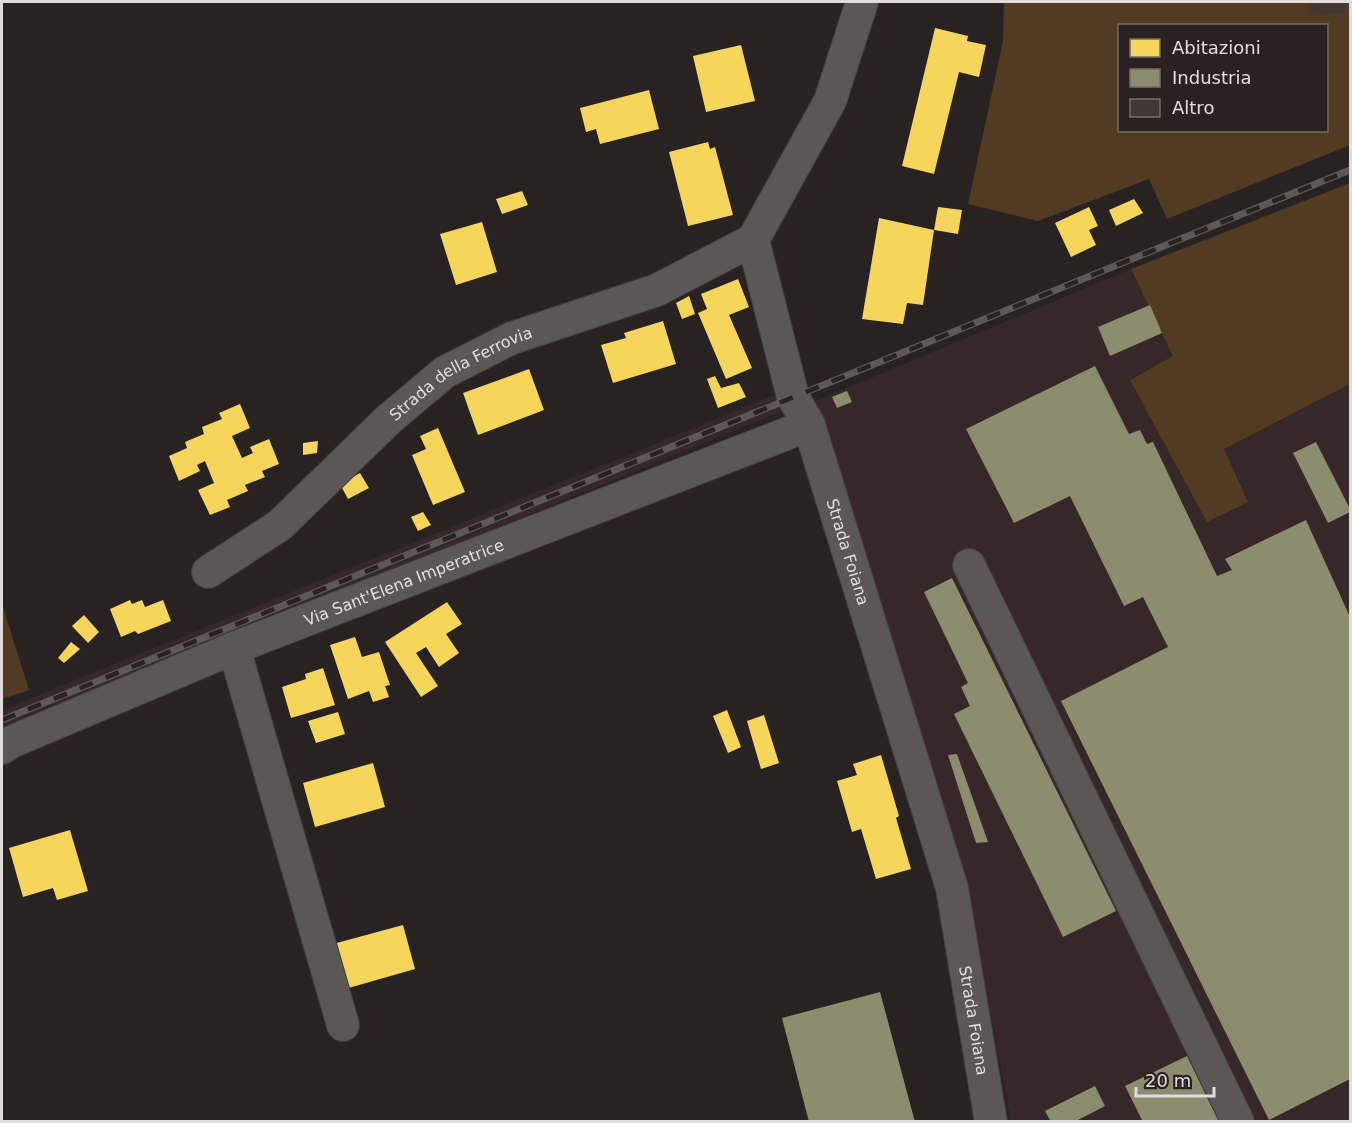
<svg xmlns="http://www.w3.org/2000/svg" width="1352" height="1123" font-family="'DejaVu Sans',sans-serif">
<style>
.built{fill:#362828}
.green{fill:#523c21;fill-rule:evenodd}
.homes{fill:#f6d55c}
.industry{fill:#8c8c6e}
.building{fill:#423834}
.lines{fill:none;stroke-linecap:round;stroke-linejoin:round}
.minor-casing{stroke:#433e3e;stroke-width:34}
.minor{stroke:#5b5757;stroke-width:32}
.rail-casing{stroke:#5d5959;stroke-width:7}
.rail{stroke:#2a2120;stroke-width:4.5;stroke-dasharray:14;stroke-linecap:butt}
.labels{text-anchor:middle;stroke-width:6;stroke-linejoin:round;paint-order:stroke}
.street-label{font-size:16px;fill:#e3dcdc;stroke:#2a2120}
</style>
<rect width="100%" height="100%" fill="#282322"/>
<!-- built -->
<g class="built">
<path d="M1131,269L1174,356L1130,379L1223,449L1350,384V1121H1011L967,889L814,402Z"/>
<path d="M775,395L783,411L2,729V710Z"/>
</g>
<!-- green -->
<g class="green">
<path d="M1004,2H1350V145L1167,219L1149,179L1038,221L968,204L1003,41ZM1120,26H1326V130H1120Z"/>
<path d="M1350,183V384L1224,449L1248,502L1207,522L1130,380L1173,356L1131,269Z"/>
<path d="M2,604L29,690L2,699Z"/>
</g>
<!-- homes -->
<g class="homes">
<path d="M935,28L968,36L967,41L986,45L979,77L959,72L934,174L902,166Z"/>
<path d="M741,45L755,101L706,112L693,56Z"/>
<path d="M649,90L659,129L600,144L596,129L586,132L580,108Z"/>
<path d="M708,142L710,149L715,147L733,215L688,226L669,152Z"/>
<path d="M522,191L528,205L502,214L496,199Z"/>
<path d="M1134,199L1143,213L1116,226L1109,210Z"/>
<path d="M938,207L962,210L958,234L934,230L923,305L907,303L903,324L862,319L879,218L934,230Z"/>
<path d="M1089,207L1098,226L1089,230L1096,245L1071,257L1055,223Z"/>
<path d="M482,222L497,272L456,285L440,234Z"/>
<path d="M738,279L749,307L729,315L752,368L726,379L698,313L707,309L701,294Z"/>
<path d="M689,296L695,314L682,319L676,303Z"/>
<path d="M663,321L676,364L613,383L601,345L626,338L624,333Z"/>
<path d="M529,369L544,410L478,435L463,393Z"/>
<path d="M715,376L721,388L739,383L746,397L718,408L707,379Z"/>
<path d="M240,404L250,428L232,436L242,458L253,453L250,447L269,439L279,464L262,471L265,477L245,485L248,491L227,500L230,507L210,515L198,490L214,483L205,461L197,465L200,471L179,481L169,456L187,448L185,442L204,434L202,427L222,419L219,413Z"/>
<path d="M438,428L465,492L433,505L412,455L426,449L420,436Z"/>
<path d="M318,441L317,453L303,455V443Z"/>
<path d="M360,473L369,488L348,499L340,484Z"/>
<path d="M423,512L431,525L418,531L411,517Z"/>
<path d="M130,600L132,604L142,600L145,607L163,600L171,621L138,634L135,631L121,637L110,609Z"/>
<path d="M447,602L462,624L446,634L459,653L439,667L426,647L416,653L438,686L421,697L385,642Z"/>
<path d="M84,615L99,632L88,643L72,626Z"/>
<path d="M355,637L362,657L379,652L390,685L385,686L389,697L373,702L369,691L348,699L330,645Z"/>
<path d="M71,642L80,649L64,663L58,658Z"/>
<path d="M323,668L335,705L291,718L282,687L306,679L305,674Z"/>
<path d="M727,710L741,747L728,753L713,716Z"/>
<path d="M338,712L345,734L316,743L308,721Z"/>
<path d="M764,715L779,763L761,769L747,721Z"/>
<path d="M881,755L899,816L896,818L911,869L876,879L861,829L852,832L837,781L857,775L853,764Z"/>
<path d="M373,763L385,807L315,827L303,783Z"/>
<path d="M70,830L88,891L57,900L53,888L23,897L9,848Z"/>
<path d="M403,925L415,969L345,989L333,944Z"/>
</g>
<!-- industry -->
<g class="industry">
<path d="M1150,305L1162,333L1110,356L1098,327Z"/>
<path d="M1095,366L1129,434L1140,430L1147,444L1153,442L1217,576L1232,570L1225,559L1306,520L1350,617V1079L1269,1120L1061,701L1168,647L1143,597L1124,606L1070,496L1014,523L966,429Z"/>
<path d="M847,391L852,402L837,408L832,397Z"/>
<path d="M1316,442L1350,509V512L1328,523L1293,453Z"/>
<path d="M952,578L1116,911L1063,937L954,714L970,706L961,687L968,683L924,592Z"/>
<path d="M957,754L988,842L976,843L948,755Z"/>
<path d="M880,992L915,1122H809L782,1018Z"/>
<path d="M1187,1056L1219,1122H1143L1125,1086Z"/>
<path d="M1095,1086L1105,1106L1074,1122H1051L1045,1111Z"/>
</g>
<!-- building -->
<path class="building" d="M1307,2H1344L1345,14L1308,15Z"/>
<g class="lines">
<defs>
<g id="minor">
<path id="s1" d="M862,2L830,101L753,240L793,397L809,425L952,888L991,1122"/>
<path d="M969,565L1238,1122"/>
<path id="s2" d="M208,572L280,525L389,419L445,372L512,338L657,290L753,240"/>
<path d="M234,648L343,1025"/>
<path id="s3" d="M2,748L11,742L234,648L809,425"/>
</g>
</defs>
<!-- minor casing -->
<use href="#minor" class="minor-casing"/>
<!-- minor -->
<use href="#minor" class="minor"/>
<defs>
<path id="rail" d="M2,720L1350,170"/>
</defs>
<!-- rail casing -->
<use href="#rail" class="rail-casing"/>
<!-- rail -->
<use href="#rail" class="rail"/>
</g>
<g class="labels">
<!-- street labels -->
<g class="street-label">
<text dy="6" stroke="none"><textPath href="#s2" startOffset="324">Strada della Ferrovia</textPath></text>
<text dy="6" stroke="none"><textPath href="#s1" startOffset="590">Strada Foiana</textPath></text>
<text dy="6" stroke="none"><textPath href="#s3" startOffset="435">Via Sant'Elena Imperatrice</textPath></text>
<text dy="6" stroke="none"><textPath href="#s1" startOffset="1076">Strada Foiana</textPath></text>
</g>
</g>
<!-- border -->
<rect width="1352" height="1123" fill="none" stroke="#e3dcdc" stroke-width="6"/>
<!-- legend -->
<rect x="1118" y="24" width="210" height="108" fill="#2a2120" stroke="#746c6b" stroke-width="1.5"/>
<rect x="1130" y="39" width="30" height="18" fill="#f6d55c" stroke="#746c6b" stroke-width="1.5"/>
<text x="1172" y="54" font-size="18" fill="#e3dcdc">Abitazioni</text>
<rect x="1130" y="69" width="30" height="18" fill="#8c8c6e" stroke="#746c6b" stroke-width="1.5"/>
<text x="1172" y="84" font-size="18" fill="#e3dcdc">Industria</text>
<rect x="1130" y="99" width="30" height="18" fill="#423834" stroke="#746c6b" stroke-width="1.5"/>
<text x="1172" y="114" font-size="18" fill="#e3dcdc">Altro</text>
<!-- scale -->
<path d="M1136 1087v9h78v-9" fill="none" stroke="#e3dcdc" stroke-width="3"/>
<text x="1145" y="1087" font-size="18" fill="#e3dcdc" stroke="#2a2120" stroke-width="4.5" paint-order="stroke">20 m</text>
</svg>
